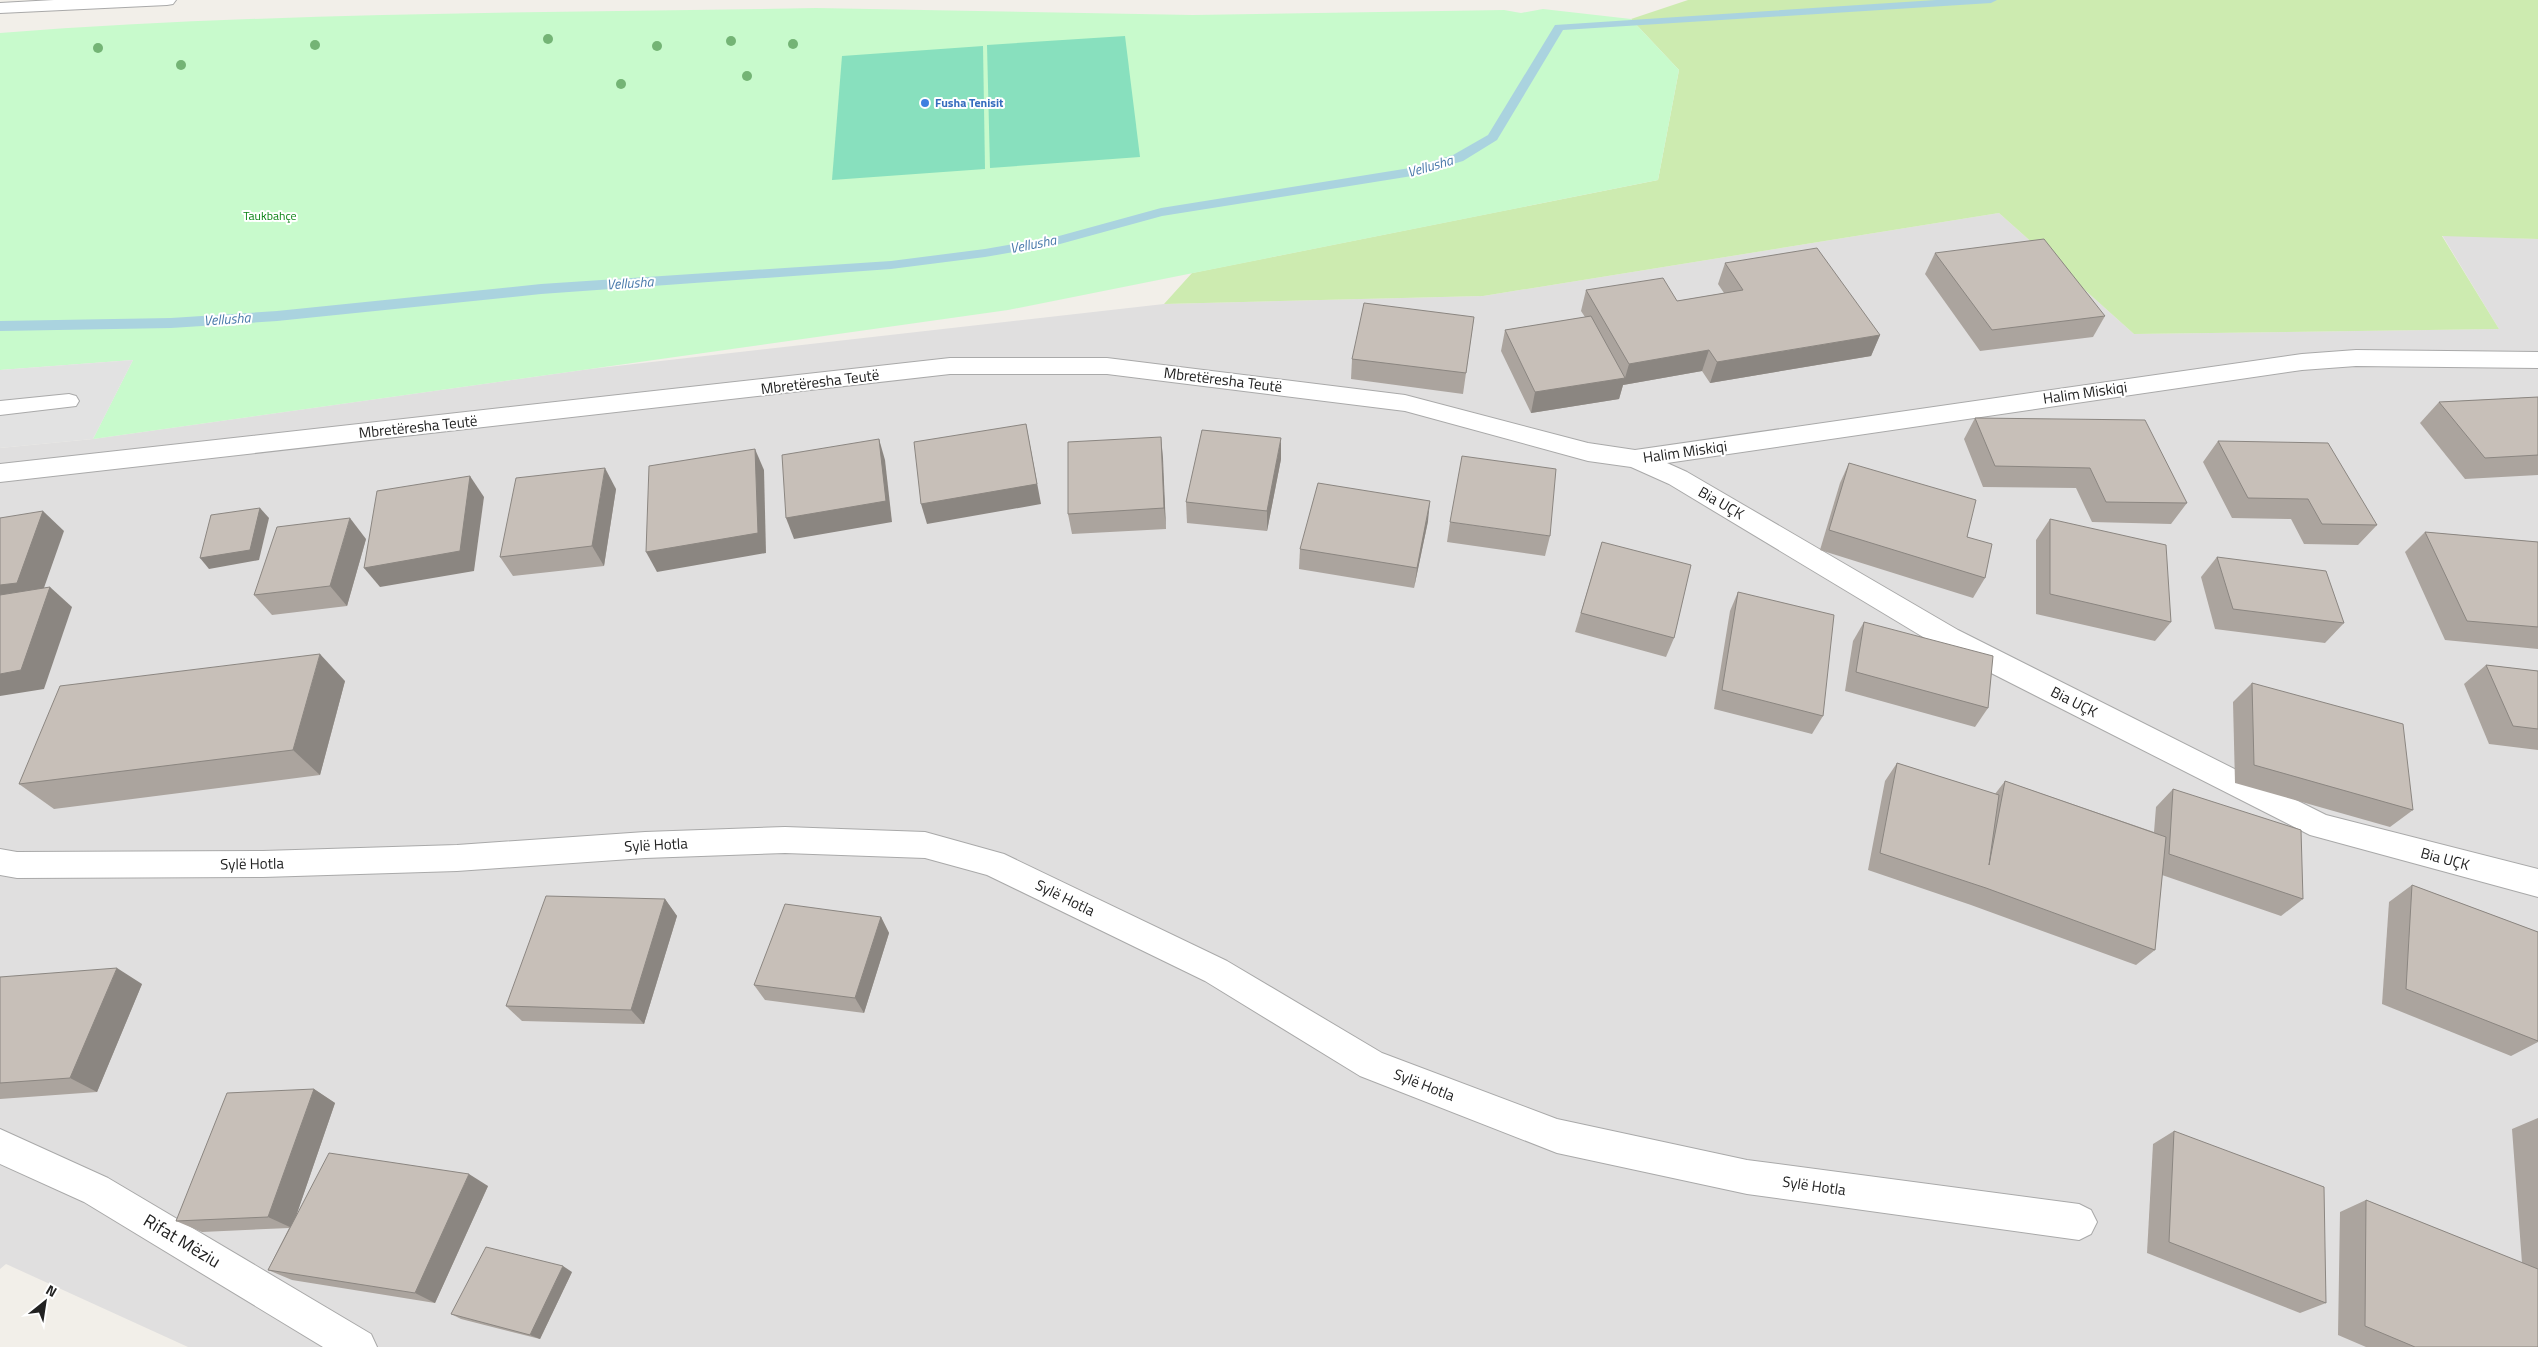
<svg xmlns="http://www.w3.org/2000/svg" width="2538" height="1347" font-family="'Titillium Web',sans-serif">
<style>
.residential{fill:#e0dfdf}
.grass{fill:#cdebb0}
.park{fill:#c8facc}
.pitch{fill:#88e0be}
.parking{fill:#e2e2e2}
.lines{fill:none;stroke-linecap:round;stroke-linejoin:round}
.stream{fill:#aad3df;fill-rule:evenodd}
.service-casing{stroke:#a9a9a9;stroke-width:2}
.minor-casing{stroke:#a9a9a9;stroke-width:2}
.tertiary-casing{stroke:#a9a9a9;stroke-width:2}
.service{fill:#fff;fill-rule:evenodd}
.minor{fill:#fff;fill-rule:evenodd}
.tertiary{fill:#fff;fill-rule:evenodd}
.tree{fill:#74b475}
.wall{fill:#aba49e}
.shaded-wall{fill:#8b8681}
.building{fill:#c7bfb8;stroke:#8b8681}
.shop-dot{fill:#3f7fe0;stroke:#fff;stroke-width:2}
.labels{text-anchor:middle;stroke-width:4;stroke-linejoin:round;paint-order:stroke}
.far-shop-label{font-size:12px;font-weight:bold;fill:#366cbe;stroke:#fff;text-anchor:start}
.far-park-label{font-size:12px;fill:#0c8416;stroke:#fff}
.far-water-label{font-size:14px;font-style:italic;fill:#4a7aab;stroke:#fff}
.street-label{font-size:15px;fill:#222;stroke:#fff}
.near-street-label{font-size:18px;fill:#222;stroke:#fff}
</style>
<rect width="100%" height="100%" fill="#f2efe9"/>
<!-- residential -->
<path class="residential" d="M1999,213L2134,334L2499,329L2442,235L2538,239V1347H188L6,1264L0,1269V448L93,439L590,369L1164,304L1483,296Z"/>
<!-- grass -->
<path class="grass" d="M1688,0H2538V239L2442,236L2499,329L2134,334L1999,213L1483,296L1164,304L1192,273L1658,180L1679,70L1631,19Z"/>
<!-- park -->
<path class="park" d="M816,8L1193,15L1504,10L1521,13L1543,9L1631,19L1679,70L1658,180L1008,310L93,439L133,360L0,370V33C271,12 544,13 816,8Z"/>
<!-- pitch -->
<g class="pitch">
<path d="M1125,36L1140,157L990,168L987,45Z"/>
<path d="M983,46L985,169L832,180L842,56Z"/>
</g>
<!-- parking -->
<path class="parking" d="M133,360L93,439L0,448V370Z"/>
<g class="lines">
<!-- stream -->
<path class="stream" d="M1936,0H1997L1991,3L1563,30L1497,140L1463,161L1412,176L1162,216L1060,244L985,257L891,269L541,294L277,321L171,328L0,331V321L171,318L277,311L541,284L891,261L985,249L1059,236L1161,208L1410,168L1453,155L1488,135L1555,25Z"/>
<defs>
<path id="service" d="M69,394L76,396L79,401L76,406L0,415V401Z"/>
<g id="minor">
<path d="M2356,350L2538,352V368L2356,366L2302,370L1667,463L1687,472L1958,630L2326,815L2538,869V897L2310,835L1938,646L1669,484L1631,467L1588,461L1405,411L1107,374H950L0,482V464L950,358H1107L1405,395L1588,443L1635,450L2302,354Z"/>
<path d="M785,827L925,832L1004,854L1227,961L1382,1053L1557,1119L1747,1160L2079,1204L2091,1210L2097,1222L2091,1234L2079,1240L1747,1194L1557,1153L1360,1076L1205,981L987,875L925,858L785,853L645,858L457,871L263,877L17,878L0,875V849L17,852L263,851L457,845L645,832Z"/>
<path d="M0,1129L108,1178L371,1334L377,1347H323L84,1202L0,1164Z"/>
</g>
<path id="tertiary" d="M54,0H176L173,4L167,5L0,13V3Z"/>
</defs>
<!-- service casing -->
<use href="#service" class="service-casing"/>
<!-- minor casing -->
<use href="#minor" class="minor-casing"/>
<!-- tertiary casing -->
<use href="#tertiary" class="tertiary-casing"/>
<!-- service -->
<use href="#service" class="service"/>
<!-- minor -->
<use href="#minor" class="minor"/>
<!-- tertiary -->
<use href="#tertiary" class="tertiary"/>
</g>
<!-- trees -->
<g class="tree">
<circle cx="548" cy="39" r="5"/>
<circle cx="731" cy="41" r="5"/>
<circle cx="793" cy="44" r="5"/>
<circle cx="315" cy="45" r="5"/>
<circle cx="657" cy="46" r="5"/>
<circle cx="98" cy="48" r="5"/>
<circle cx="181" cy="65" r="5"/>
<circle cx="747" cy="76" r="5"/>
<circle cx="621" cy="84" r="5"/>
</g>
<!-- wall -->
<g class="wall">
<path d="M1935,253L2105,316L2093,337L1980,351L1925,274Z"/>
<path d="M1725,263L1880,335L1871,356L1710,383L1702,371L1623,385L1619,399L1531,413L1501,351L1505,330L1585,317L1581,311L1586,290L1677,301L1724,293L1718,284Z"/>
<path d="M1474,317L1463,394L1351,379L1352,359Z"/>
<path d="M2538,397V475L2465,479L2420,423L2439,402Z"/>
<path d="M1975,418L2187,503L2171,524L2092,522L2076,488L1983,487L1964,439Z"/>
<path d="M1161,437L1166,529L1072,534L1068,514Z"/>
<path d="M2218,441L2377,525L2358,545L2304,544L2291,519L2232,518L2203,462Z"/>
<path d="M1281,459L1267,531L1187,523L1186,502Z"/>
<path d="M1849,463L1985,578L1973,598L1820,550L1840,483Z"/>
<path d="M616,489L604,566L513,576L500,557Z"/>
<path d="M2050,519L2171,622L2155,641L2036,614V540Z"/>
<path d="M1428,521L1414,588L1299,569L1300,549Z"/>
<path d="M1450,522L1550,536L1545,556L1447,542Z"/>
<path d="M2425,532L2538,542V649L2445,640L2405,552Z"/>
<path d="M366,539L347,606L272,615L254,595Z"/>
<path d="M1602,542L1674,638L1666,657L1575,632Z"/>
<path d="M2217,557L2344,623L2325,643L2215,629L2201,577Z"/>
<path d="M1738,592L1823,716L1812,734L1714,709L1730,611Z"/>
<path d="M1864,622L1988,708L1975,727L1845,691L1853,641Z"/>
<path d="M2486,665L2538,671V750L2489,744L2464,684Z"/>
<path d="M345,681L320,775L54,809L19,784Z"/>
<path d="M2252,683L2413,810L2390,827L2235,783L2233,702Z"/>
<path d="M1897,763L1995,794L2005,781L2154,832L2156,807L2173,789L2303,899L2281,916L2162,875L2155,950L2136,965L1971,905L1868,870L1885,781Z"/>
<path d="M2412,885L2538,932V1042L2511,1056L2382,1004L2389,902Z"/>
<path d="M665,899L677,916L644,1024L522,1021L506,1006Z"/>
<path d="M881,917L889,933L864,1013L765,1000L754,985Z"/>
<path d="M0,977L142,984L97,1092L0,1099Z"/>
<path d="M314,1089L335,1103L297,1213L488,1186L435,1303L292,1280L268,1270L289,1228L202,1232L176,1221Z"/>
<path d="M2538,1118V1347H2366L2338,1335L2340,1212L2366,1200L2522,1263L2512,1129Z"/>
<path d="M2174,1131L2326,1303L2300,1313L2147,1253L2153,1144Z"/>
<path d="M572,1272L540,1339L461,1319L451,1314Z"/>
</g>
<!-- shaded-wall -->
<g class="shaded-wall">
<path d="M1880,335L1871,356L1710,383L1717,362Z"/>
<path d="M1709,350L1702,371L1623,385L1619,399L1531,413L1535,392L1625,378L1629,364Z"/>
<path d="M1026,424L1041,504L927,524L921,504Z"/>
<path d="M1161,437L1163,458L1166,529L1164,508Z"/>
<path d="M1281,438V459L1267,531V511Z"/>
<path d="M879,439L885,460L892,522L794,539L786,518Z"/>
<path d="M755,449L764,470L766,553L657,572L646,552Z"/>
<path d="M605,468L616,489L604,566L592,546Z"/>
<path d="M470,476L484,497L474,571L380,587L364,568Z"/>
<path d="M1430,501L1428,521L1414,588L1417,568Z"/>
<path d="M260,508L269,518L259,560L209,569L200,558Z"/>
<path d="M43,511L64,531L39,602L0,609V585Z"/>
<path d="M350,518L366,539L347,606L330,586Z"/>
<path d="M50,587L72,607L44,689L0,696V674Z"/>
<path d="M320,654L345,681L320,775L293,750Z"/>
<path d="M665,899L677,916L644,1024L631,1010Z"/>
<path d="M881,917L889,933L864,1013L855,998Z"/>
<path d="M117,968L142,984L97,1092L70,1078Z"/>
<path d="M314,1089L335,1103L292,1228L268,1217Z"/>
<path d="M469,1174L488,1186L435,1303L415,1293Z"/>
<path d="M563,1266L572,1272L540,1339L530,1335Z"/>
</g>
<!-- building -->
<g class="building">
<path d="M2044,239L2105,316L1992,330L1935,253Z"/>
<path d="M1817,248L1880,335L1717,362L1709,350L1629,364L1586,290L1663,278L1677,301L1743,290L1725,263Z"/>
<path d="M1364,303L1474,317L1466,373L1352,359Z"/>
<path d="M1591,316L1625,378L1535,392L1505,330Z"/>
<path d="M2538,397V455L2485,458L2439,402Z"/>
<path d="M1975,418L2145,420L2187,503L2106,502L2090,468L1995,466Z"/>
<path d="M1026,424L1037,484L921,504L914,442Z"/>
<path d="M1202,430L1281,438L1267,511L1186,502Z"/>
<path d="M1161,437L1164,508L1068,514V442Z"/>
<path d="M879,439L886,501L786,518L782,455Z"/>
<path d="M2218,441L2328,443L2377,525L2322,524L2308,499L2248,498Z"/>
<path d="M755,449L758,533L646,552L649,466Z"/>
<path d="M1462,456L1556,469L1550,536L1450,522Z"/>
<path d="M1849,463L1976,500L1967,537L1992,544L1985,578L1829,530Z"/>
<path d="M605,468L592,546L500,557L516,478Z"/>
<path d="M470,476L460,551L364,568L377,491Z"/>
<path d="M1318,483L1430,501L1417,568L1300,549Z"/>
<path d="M260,508L250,550L200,558L211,515Z"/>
<path d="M43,511L17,583L0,585V518Z"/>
<path d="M350,518L330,586L254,595L277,527Z"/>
<path d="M2050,519L2166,545L2171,622L2050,594Z"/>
<path d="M2425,532L2538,542V627L2467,621Z"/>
<path d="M1602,542L1691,565L1674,638L1581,613Z"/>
<path d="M2217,557L2326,571L2344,623L2233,609Z"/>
<path d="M50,587L21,670L0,674V595Z"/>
<path d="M1738,592L1834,615L1823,716L1722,690Z"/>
<path d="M1864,622L1993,656L1988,708L1856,672Z"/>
<path d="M320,654L293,750L19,784L60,686Z"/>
<path d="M2486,665L2538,671V729L2513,726Z"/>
<path d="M2252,683L2403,724L2413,810L2254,765Z"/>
<path d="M1897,763L1999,795L1989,865L2005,781L2166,837L2155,950L1986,888L1880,853Z"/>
<path d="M2173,789L2301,830L2303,899L2169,854Z"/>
<path d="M2412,885L2538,932V1041L2406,989Z"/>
<path d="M546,896L665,899L631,1010L506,1006Z"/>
<path d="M785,904L881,917L855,998L754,985Z"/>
<path d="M117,968L70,1078L0,1083V977Z"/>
<path d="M314,1089L268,1217L176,1221L227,1093Z"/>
<path d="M2174,1131L2324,1187L2326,1303L2169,1242Z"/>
<path d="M329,1153L469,1174L415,1293L268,1270Z"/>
<path d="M2366,1200L2538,1269V1347H2415L2365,1326Z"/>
<path d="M486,1247L563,1266L530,1335L451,1314Z"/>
</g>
<!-- markers -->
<circle class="shop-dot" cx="925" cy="103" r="5"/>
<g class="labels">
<!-- far-shop labels -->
<g class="far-shop-label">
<text x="935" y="107">Fusha Tenisit</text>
</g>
<!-- far-park labels -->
<g class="far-park-label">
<text x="270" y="220">Taukbahçe</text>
</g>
<!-- far-water labels -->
<g class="far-water-label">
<text transform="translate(1430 166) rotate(-16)" y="5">Vellusha</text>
<text transform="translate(1033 244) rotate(-11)" y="5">Vellusha</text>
<text transform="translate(630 283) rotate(-4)" y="5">Vellusha</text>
<text transform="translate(227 319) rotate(-4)" y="5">Vellusha</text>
</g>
<!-- street labels -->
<g class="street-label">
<text transform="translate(1223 380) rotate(7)" y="5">Mbretëresha Teutë</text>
<text transform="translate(820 382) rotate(-7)" y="5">Mbretëresha Teutë</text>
<text transform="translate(2085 393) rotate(-8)" y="5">Halim Miskiqi</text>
<text transform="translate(418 427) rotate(-6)" y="5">Mbretëresha Teutë</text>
<text transform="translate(1685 452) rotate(-8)" y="5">Halim Miskiqi</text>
<text transform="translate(1721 503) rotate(30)" y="5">Bia UÇK</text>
<text transform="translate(2074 702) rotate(27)" y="5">Bia UÇK</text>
<text transform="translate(656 845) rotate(-3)" y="5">Sylë Hotla</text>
<text transform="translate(2445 859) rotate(15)" y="5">Bia UÇK</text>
<text transform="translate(252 864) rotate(-1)" y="5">Sylë Hotla</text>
<text transform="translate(1065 898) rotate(26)" y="5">Sylë Hotla</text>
<text transform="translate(1424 1085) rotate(21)" y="5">Sylë Hotla</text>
<text transform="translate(1814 1186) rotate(8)" y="5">Sylë Hotla</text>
</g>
<!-- near-street labels -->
<g class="near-street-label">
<text transform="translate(182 1241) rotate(31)" y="6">Rifat Mëziu</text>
</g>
</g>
<!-- north arrow -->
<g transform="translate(45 1302) rotate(30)" stroke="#ffffff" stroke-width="4" paint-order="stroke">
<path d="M0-4L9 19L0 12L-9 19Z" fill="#222222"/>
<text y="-8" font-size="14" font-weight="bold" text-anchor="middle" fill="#222222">N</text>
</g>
</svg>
